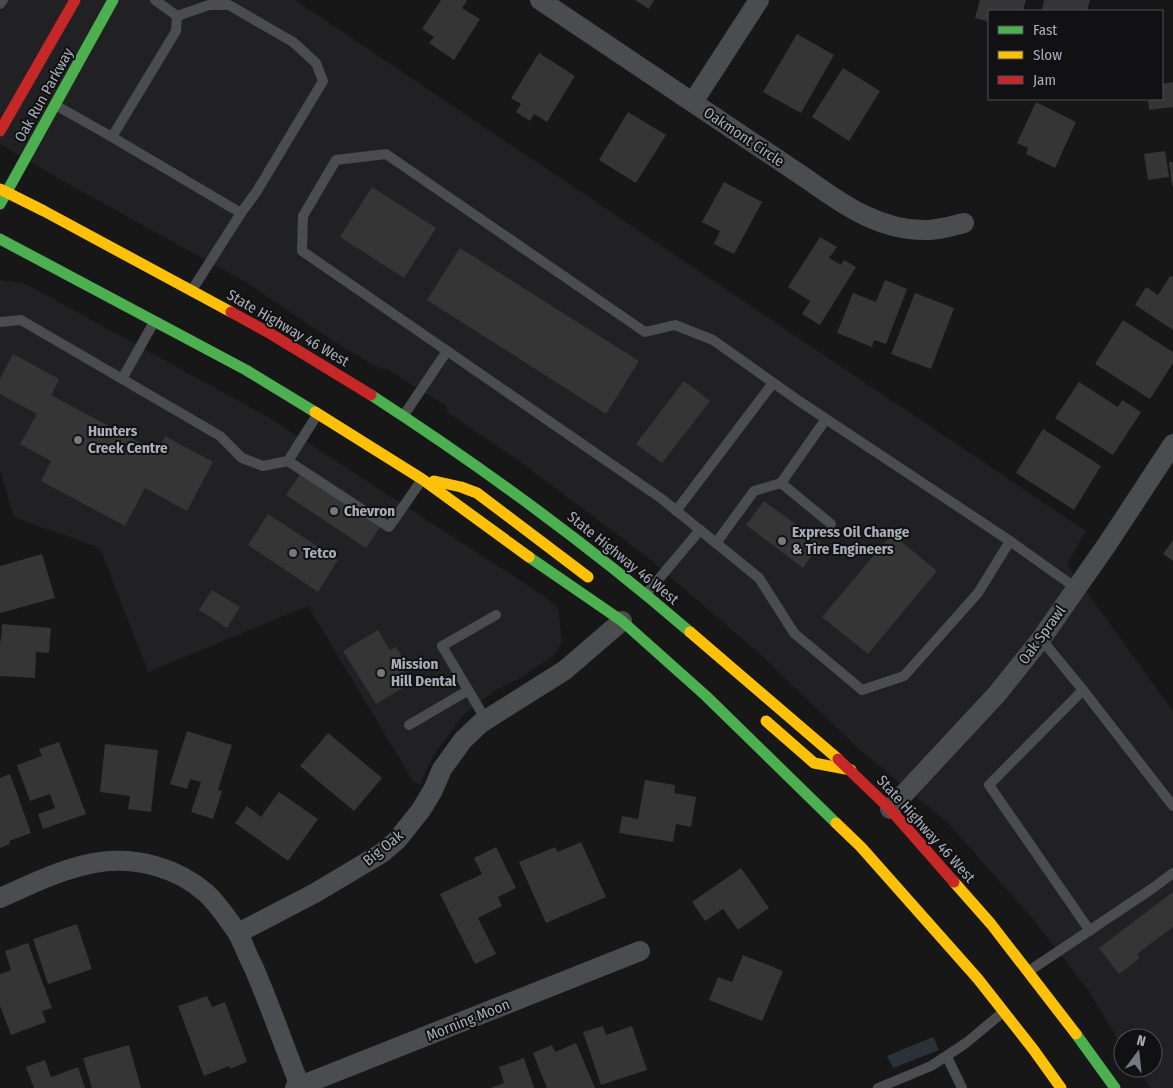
<svg xmlns="http://www.w3.org/2000/svg" width="1173" height="1088" font-family="'Fira Sans Condensed',sans-serif">
<style>
.built{fill:#212123}
.water{fill:#2a3239}
.building{fill:#353536}
.lines{fill:none;stroke-linecap:round;stroke-linejoin:round}
.lane{stroke:#4b4c50;stroke-width:10}
.street{stroke:#4b4c50;stroke-width:20}
.fast{stroke:#4caf50;stroke-width:11}
.slow{stroke:#ffc107;stroke-width:11}
.jam{stroke:#c62828;stroke-width:11}
.poi-dot{fill:#757880;stroke:#111113;stroke-width:2}
.labels{text-anchor:middle;stroke-width:4;stroke-linejoin:round;paint-order:stroke}
.street-label{font-size:15px;fill:#a8adb8;stroke:#111113}
.poi-label{font-size:15px;font-weight:bold;fill:#a8adb8;stroke:#111113;text-anchor:start}
</style>
<rect width="100%" height="100%" fill="#171717"/>
<!-- built -->
<g class="built">
<path d="M0,0H295L1086,531L1067,565L1173,711V1088H1151L1136,1068H1153V1038H1123V1049L1089,991L1038,925L949,824L858,748L752,647L646,556L518,460L448,413L445,405L388,370L378,368L330,339L247,283L65,182L0,144Z"/>
<path d="M0,280L26,284L268,417L544,596L558,608L562,643L554,655L520,678L496,690L465,713L438,749L429,764L420,784L413,781L308,606L148,672L100,548L14,517L0,470Z"/>
</g>
<!-- water -->
<path class="water" d="M933,1037L939,1050L893,1068L887,1056Z"/>
<!-- building -->
<g class="building">
<path d="M441,0H465L467,1L462,8L480,19L454,60L429,43L434,37L422,29Z"/>
<path d="M635,0H654L649,9Z"/>
<path d="M980,0H1026L1023,11H989V22L975,18Z"/>
<path d="M1044,0H1090L1087,11L1042,10Z"/>
<path d="M797,34L834,55L801,113L763,92Z"/>
<path d="M539,53L575,76L547,122L534,114L530,121L516,112L521,104L511,98Z"/>
<path d="M843,68L880,91L849,141L812,117Z"/>
<path d="M1173,82V107L1149,110L1148,99H1162V84Z"/>
<path d="M1036,102L1076,122L1055,168L1026,154L1028,148L1017,143Z"/>
<path d="M628,112L666,135L636,183L599,160Z"/>
<path d="M1165,151L1169,177L1148,180L1144,154Z"/>
<path d="M1169,162H1173V186H1172Z"/>
<path d="M724,182L762,202L734,254L714,244L720,231L702,222Z"/>
<path d="M372,187L436,228L404,278L340,237Z"/>
<path d="M820,237L837,247L829,258L841,265L844,260L856,267L820,325L802,314L810,301L788,287Z"/>
<path d="M460,248L639,361L606,414L427,300Z"/>
<path d="M1170,276L1173,277V330L1135,305L1146,287L1158,295Z"/>
<path d="M885,280L907,289L886,344L874,340L872,347L837,333L853,293L876,302Z"/>
<path d="M915,293L954,308L931,369L891,354Z"/>
<path d="M1123,320L1173,352V363L1150,399L1095,364Z"/>
<path d="M13,354L59,379L51,395L157,452L165,436L213,462L187,511L145,488L125,526L41,481L51,461L20,444L37,414L0,394V379Z"/>
<path d="M684,381L710,401L662,463L636,444Z"/>
<path d="M1079,382L1118,407L1122,400L1141,412L1113,455L1055,418Z"/>
<path d="M1043,429L1101,466L1074,510L1016,473Z"/>
<path d="M301,473L381,526L366,548L286,495Z"/>
<path d="M764,501L821,543L803,568L746,525Z"/>
<path d="M268,514L338,560L318,592L248,545Z"/>
<path d="M892,534L937,571L868,654L822,617Z"/>
<path d="M1173,540V561L1163,554Z"/>
<path d="M42,554L55,598L0,613V566Z"/>
<path d="M212,590L240,607L227,628L199,610Z"/>
<path d="M2,624L51,628L49,653L36,652L35,678L0,676V641H1Z"/>
<path d="M378,630L390,650L396,647L404,660L399,663L411,683L376,704L343,651Z"/>
<path d="M187,731L232,745L218,790L222,791L213,819L191,812L201,782L190,779L187,789L170,784Z"/>
<path d="M328,733L382,778L354,811L300,766Z"/>
<path d="M59,742L86,814L43,829L38,814L55,808L50,794L30,801L17,765L42,756L39,749Z"/>
<path d="M105,744L158,750L151,812L128,809L130,796L100,792Z"/>
<path d="M10,774L31,833L9,841L10,844L0,848V778Z"/>
<path d="M645,780L675,785L674,793L696,797L691,827L676,824L673,842L619,833L622,816L638,819Z"/>
<path d="M279,792L318,819L288,861L235,823L247,806L261,817Z"/>
<path d="M581,842L606,897L546,923L519,862L555,847L558,852Z"/>
<path d="M496,847L516,888L498,897L502,906L478,918L496,954L475,964L440,894L482,874L474,858Z"/>
<path d="M741,868L769,908L738,930L723,909L705,921L692,902Z"/>
<path d="M1173,892V927L1137,954L1140,958L1119,974L1099,948Z"/>
<path d="M77,924L92,969L48,984L33,939Z"/>
<path d="M28,943L52,1008L42,1011L46,1022L11,1035L0,1006V974L11,970L5,951Z"/>
<path d="M743,955L783,971L762,1021L709,1000L718,977L732,982Z"/>
<path d="M207,996L212,1007L225,1002L247,1062L230,1069L229,1066L204,1076L178,1006Z"/>
<path d="M603,1026L606,1035L632,1026L647,1070L601,1085L583,1032Z"/>
<path d="M576,1043L595,1088H547L533,1053L552,1045L555,1052Z"/>
<path d="M129,1045L141,1088H92L83,1058Z"/>
<path d="M524,1058L534,1088H491L504,1083L499,1067Z"/>
<path d="M45,1060L51,1077L78,1067L85,1088H34L26,1067Z"/>
</g>
<g class="lines">
<!-- lane -->
<g class="lane">
<path d="M0,4L3,0"/>
<path d="M57,106L112,137L176,31L177,16L155,0"/>
<path d="M112,137L241,213L257,191L323,81L316,63L293,42L229,5H209L177,16"/>
<path d="M192,290L241,213"/>
<path d="M0,322L21,320L220,436L242,458L263,466L288,461"/>
<path d="M122,379L154,322"/>
<path d="M317,415L288,461L389,527L421,481"/>
<path d="M404,415L447,351"/>
<path d="M781,483L831,524"/>
<path d="M676,511L773,383"/>
<path d="M700,530L759,578L794,633L862,690L904,676L978,593L1010,541"/>
<path d="M716,543L754,491L781,483L826,419"/>
<path d="M647,593L700,530L662,499L302,251L303,216L336,160L386,154L645,332L675,325L713,340L799,401L1010,541L1076,588"/>
<path d="M1041,639L1083,690L1173,806"/>
<path d="M1083,690L989,785L1090,931"/>
<path d="M486,720L442,646L496,615"/>
<path d="M409,725L467,691"/>
<path d="M1029,971L1153,888L1173,873"/>
<path d="M947,1057L962,1088"/>
<path d="M878,1088L931,1066L966,1043L1002,1013"/>
</g>
<!-- street -->
<g class="street">
<path d="M540,0L807,179C843,205 882,232 929,230C941,229 953,226 964,223"/>
<path d="M693,102L759,0"/>
<path d="M890,809L997,694L1041,639L1108,543L1173,444"/>
<path d="M0,898C32,884 65,867 100,862C137,857 178,868 206,893C217,903 228,919 237,932C243,942 247,955 253,966C270,1005 284,1046 300,1086"/>
<path d="M238,933L315,893L382,853L397,840L421,810L433,790L442,769L463,740L481,723L565,670L622,621"/>
<path d="M295,1088L640,951"/>
</g>
<!-- fast -->
<g class="fast">
<path d="M0,204L113,0"/>
<path d="M0,239L246,370L315,412"/>
<path d="M371,395C482,467 589,545 690,632"/>
<path d="M529,557L622,621L706,696L836,823"/>
<path d="M1076,1034L1115,1088"/>
</g>
<!-- slow -->
<g class="slow">
<path d="M0,189L44,211L231,312"/>
<path d="M315,412L422,479L529,557"/>
<path d="M434,481L461,487L477,493L588,577"/>
<path d="M690,632L838,759"/>
<path d="M766,721L814,763L851,770"/>
<path d="M836,823L861,847L978,979L1033,1049L1061,1088"/>
<path d="M954,882L991,924L1076,1034"/>
</g>
<!-- jam -->
<g class="jam">
<path d="M0,131L75,0"/>
<path d="M231,312L271,334L371,395"/>
<path d="M838,759L890,809L954,882"/>
</g>
</g>
<!-- markers -->
<g class="poi-dot">
<circle cx="78" cy="440" r="5"/>
<circle cx="334" cy="511" r="5"/>
<circle cx="782" cy="541" r="5"/>
<circle cx="293" cy="553" r="5"/>
<circle cx="381" cy="673" r="5"/>
</g>
<g class="labels">
<!-- street labels -->
<g class="street-label">
<text transform="translate(44 95) rotate(-61)" y="5">Oak Run Parkway</text>
<text transform="translate(744 137) rotate(34)" y="5">Oakmont Circle</text>
<text transform="translate(288 328) rotate(30)" y="5">State Highway 46 West</text>
<text transform="translate(623 558) rotate(39)" y="5">State Highway 46 West</text>
<text transform="translate(1042 635) rotate(-54)" y="5">Oak Sprawl</text>
<text transform="translate(926 829) rotate(48)" y="5">State Highway 46 West</text>
<text transform="translate(383 848) rotate(-39)" y="5">Big Oak</text>
<text transform="translate(468 1020) rotate(-22)" y="5">Morning Moon</text>
</g>
<!-- poi labels -->
<g class="poi-label">
<text x="88" y="436">Hunters<tspan x="88" dy="17">Creek Centre</tspan></text>
<text x="344" y="516">Chevron</text>
<text x="792" y="537">Express Oil Change<tspan x="792" dy="17">&amp; Tire Engineers</tspan></text>
<text x="303" y="558">Tetco</text>
<text x="391" y="669">Mission<tspan x="391" dy="17">Hill Dental</tspan></text>
</g>
</g>
<!-- legend -->
<rect x="988" y="10" width="175" height="90" fill="#111113" stroke="#4d4f55"/>
<rect x="998" y="26" width="25" height="8" fill="#4caf50" stroke="#4d4f55"/>
<text x="1033" y="35" font-size="15" fill="#a8adb8">Fast</text>
<rect x="998" y="51" width="25" height="8" fill="#ffc107" stroke="#4d4f55"/>
<text x="1033" y="60" font-size="15" fill="#a8adb8">Slow</text>
<rect x="998" y="76" width="25" height="8" fill="#c62828" stroke="#4d4f55"/>
<text x="1033" y="85" font-size="15" fill="#a8adb8">Jam</text>
<!-- north arrow -->
<g transform="translate(1138 1053) rotate(15)"><circle r="24" fill="#111113" stroke="#4d4f55"/>
<path d="M0-4L9 19L0 12L-9 19Z" fill="#757880"/>
<text y="-8" font-size="14" font-weight="bold" text-anchor="middle" fill="#a8adb8">N</text>
</g>
</svg>
